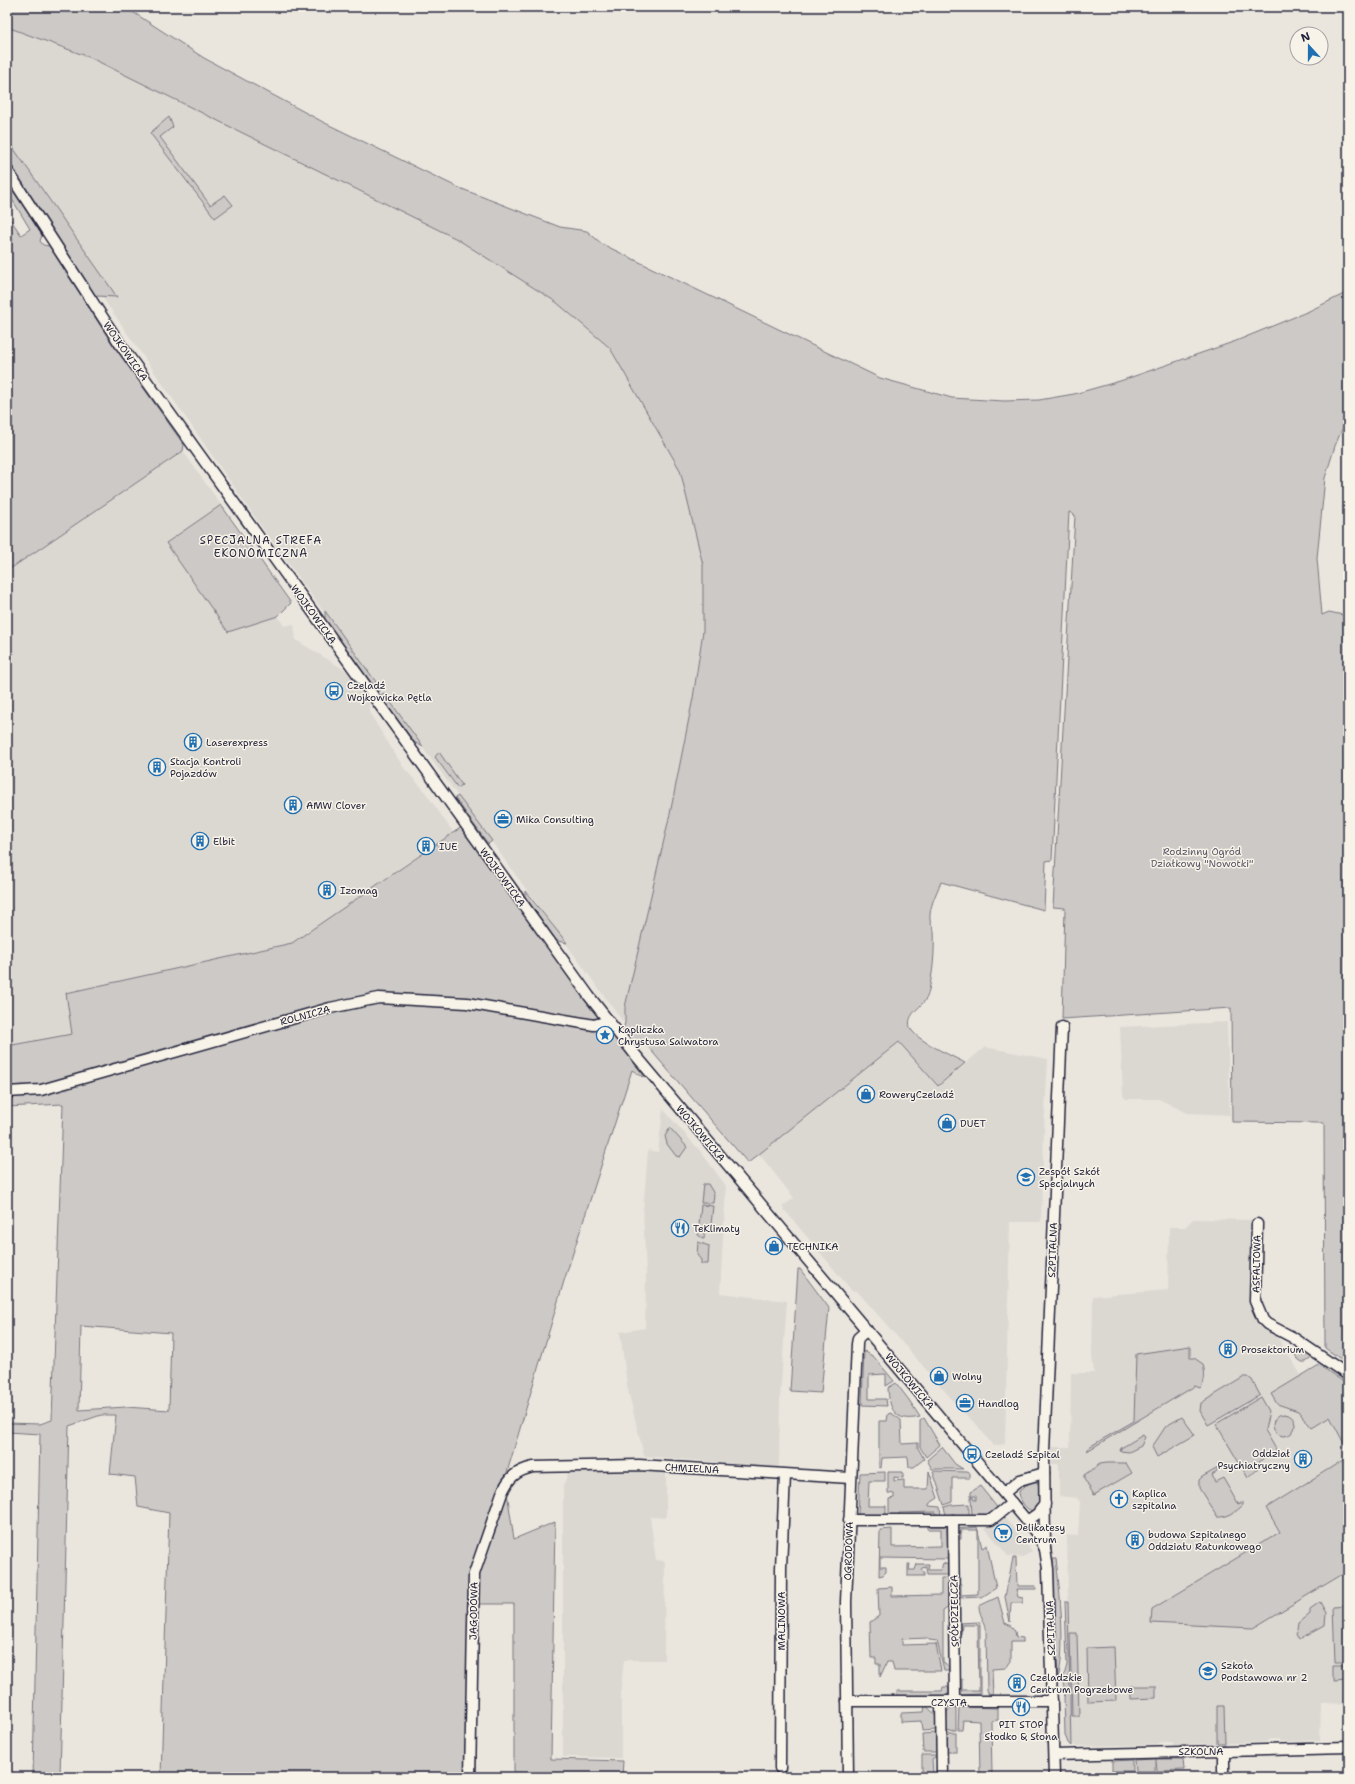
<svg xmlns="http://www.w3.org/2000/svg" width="1355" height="1784" font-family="'Shantell Sans',sans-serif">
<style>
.built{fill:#dbd8d2}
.green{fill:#cdc9c6;stroke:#787680;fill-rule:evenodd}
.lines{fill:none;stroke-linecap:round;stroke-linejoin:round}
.minor-casing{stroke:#22223b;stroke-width:13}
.minor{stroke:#f7f3e8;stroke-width:10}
.labels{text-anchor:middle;stroke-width:3;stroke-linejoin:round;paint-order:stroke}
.street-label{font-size:10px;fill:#22223b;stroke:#f7f3e8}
.poi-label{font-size:10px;fill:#22223b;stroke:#f7f3e8;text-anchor:start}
.park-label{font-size:10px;fill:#555465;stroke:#f7f3e8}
.neighbourhood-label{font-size:11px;letter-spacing:1px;fill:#22223b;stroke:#f7f3e8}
</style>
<rect width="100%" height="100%" fill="#eae6de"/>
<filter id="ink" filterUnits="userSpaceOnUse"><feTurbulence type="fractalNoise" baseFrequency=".025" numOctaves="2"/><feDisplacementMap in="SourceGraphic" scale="8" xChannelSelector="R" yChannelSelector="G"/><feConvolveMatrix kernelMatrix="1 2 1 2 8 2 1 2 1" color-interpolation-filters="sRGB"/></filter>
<g filter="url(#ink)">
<!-- built -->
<g class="built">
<path d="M7,27L89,57L457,239L556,302L610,348L680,470L703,565V630L693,698L670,814L623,1022L261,526L98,291L7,156Z"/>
<path d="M183,451L221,505L167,542L228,632L278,616L284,626L294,624L296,640L361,680L369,700V712L404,768L423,789L453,832L292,943L66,993L73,1034L7,1046V571Z"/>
<path d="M1227,1022L1230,1115L1187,1113L1159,1099H1126L1123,1096L1120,1027Z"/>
<path d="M899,1042L938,1086L985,1047L1048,1059L1044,1131L1041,1222H1010L1005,1444L993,1446L977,1425L965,1414L856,1290L852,1291L782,1207L794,1198L759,1154Z"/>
<path d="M663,1109L702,1153L726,1186L720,1293L787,1301L780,1398L779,1468L644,1456L627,1386L620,1332L645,1328L646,1275L643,1211L648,1150L658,1152Z"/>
<path d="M1193,1219L1261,1220L1259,1302L1264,1316L1301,1375L1313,1370L1322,1363L1330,1367L1348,1383V1703L1321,1704L1320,1740L1282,1742L1280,1739H1271L1267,1742L1174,1745L1171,1742H1161L1158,1745L1075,1746L1070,1741V1734L1067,1535L1078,1536L1080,1502L1077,1498L1059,1496V1464H1052V1447H1070L1071,1373H1094L1092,1356L1093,1296L1168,1290L1169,1227H1185Z"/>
<path d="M642,1469L666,1472V1518L650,1517L656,1560L665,1561L664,1660H624L621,1687V1758L563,1757V1486L569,1470Z"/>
<path d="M1002,1514L1032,1551L1024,1557L1008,1556L985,1528Z"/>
</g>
<!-- green -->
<g class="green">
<path d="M7,7H125L204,58L323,122L457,187L560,227L587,231L602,244L880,378L952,398L1004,401L1039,400L1074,394L1120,381L1236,341L1309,311L1348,292V415L1335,446L1325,478L1317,558L1322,615L1329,612L1348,616V1364L1325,1348L1324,1123L1232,1122L1231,1008L1062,1019L1065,908L1053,907L1075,515L1069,512L1052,860L1046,861L1044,910L941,882C936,894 929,907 930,920C930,924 934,927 934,931C935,952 933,974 928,994C925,1007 906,1012 910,1027C914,1040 953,1056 965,1063L938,1086L899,1042L748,1163L642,1040L634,1063L643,1074V1077L632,1070L564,1281L505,1479L514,1539L555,1522L551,1759L623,1761L622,1777H514V1604H477L476,1777H161L169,1513L138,1507L135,1477L110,1474L116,1415H101L69,1426L60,1777H33L40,1434L7,1432V1423L40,1424L52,1420L63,1104L7,1107V1046L72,1034L66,993L292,943L466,824L619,1034L618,1043L625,1023V1007L670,814L693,698L703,631V565L680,470L610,348L556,302L457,239L89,57L7,27ZM81,1326L171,1333L169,1410L126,1407L79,1410Z"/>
<path d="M169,117L173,127L160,137L210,205L225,195L233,205L215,218L150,133Z"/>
<path d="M7,139L104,278L117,297L96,296L7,158Z"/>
<path d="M7,182L42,235L40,241L43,245L49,246L113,345L184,445L183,451L7,571V214L21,235L30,229L9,194Z"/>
<path d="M221,505L291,603L278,616L228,632L166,543Z"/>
<path d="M325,611L381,689L378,692L325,619Z"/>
<path d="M384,693L423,747L414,742L380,695Z"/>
<path d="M439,752L462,785L458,788L435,757Z"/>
<path d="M458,796L492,841L488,844L455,798Z"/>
<path d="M525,891L567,943L557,941L525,897Z"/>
<path d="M670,1128L687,1147L680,1157L676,1156L667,1144L665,1136Z"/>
<path d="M703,1184H708L714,1194L713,1203H701Z"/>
<path d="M701,1205L713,1206L711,1225H705L704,1239L698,1235Z"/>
<path d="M698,1242L709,1246L708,1264H701V1260L697,1255Z"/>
<path d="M798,1269H800L829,1308L821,1393L790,1391Z"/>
<path d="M1190,1346V1358H1194L1203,1364C1205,1373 1206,1381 1200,1388L1195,1386L1087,1451L1089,1447L1134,1421L1136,1354Z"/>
<path d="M1299,1346L1312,1354L1313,1357L1306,1362H1302L1298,1359L1292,1351Z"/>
<path d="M864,1351L874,1357L894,1381L886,1386V1374L869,1375V1399H886L887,1406L862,1405Z"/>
<path d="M1319,1365L1348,1385V1451L1330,1417L1312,1428L1298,1411L1277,1404L1271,1394Z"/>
<path d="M1244,1377H1248L1252,1380L1260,1395L1208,1425L1200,1411L1201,1403Z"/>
<path d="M896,1383L909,1400L920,1417C895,1423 889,1409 888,1388Z"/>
<path d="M1261,1397L1269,1411L1265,1430L1277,1451L1259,1462L1261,1466L1248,1478L1216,1424Z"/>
<path d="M891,1413L901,1420L902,1444L918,1443V1448L924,1459L914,1467H909L908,1457L882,1458L881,1468L879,1467V1421H887L888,1414Z"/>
<circle cx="1284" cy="1425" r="11"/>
<path d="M1182,1417L1195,1435L1157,1457L1152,1447L1166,1426Z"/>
<path d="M924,1418L940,1445L926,1457L920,1447V1421Z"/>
<path d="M1143,1435L1145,1437L1141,1446L1129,1452L1120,1451L1121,1448Z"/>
<path d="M942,1447L955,1464L963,1469H932L927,1460Z"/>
<path d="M1348,1457V1571L1253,1628L1151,1623L1152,1609L1280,1532L1266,1508Z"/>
<path d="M1107,1463H1126L1132,1473L1094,1495L1084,1479V1475L1100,1464Z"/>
<path d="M1218,1468L1217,1472L1212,1475L1215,1482L1223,1478L1238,1504L1243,1502V1505C1236,1512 1227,1518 1217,1517L1199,1488V1480L1202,1477Z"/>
<path d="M929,1471L938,1498L929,1504V1506L940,1507L941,1515L936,1519V1512L899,1513V1519L889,1518V1499L894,1498V1494L888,1493V1472H903V1478L894,1477V1481L904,1480V1489H928Z"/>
<path d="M933,1471L967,1472L970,1473V1478H952V1502L944,1505Z"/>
<path d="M885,1472V1481H869L868,1506H886V1518H862L858,1515L860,1473Z"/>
<path d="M1032,1481L1037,1482L1039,1486V1504L1032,1511C1024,1508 1019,1499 1019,1491Z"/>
<path d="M980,1486L1000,1511L991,1517L972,1516L971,1497H973L974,1500H976V1496H971V1492Z"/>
<path d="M969,1504V1516L946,1515L944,1507L951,1505Z"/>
<path d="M928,1526H945L947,1528L948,1559L880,1558V1567H886V1572L883,1575L879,1576L880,1530L892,1529V1547L941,1546V1529H928Z"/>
<path d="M977,1527L982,1548L987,1545L996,1588L982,1597L959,1598L957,1584H961V1595L978,1594V1530H961V1539H957V1529Z"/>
<path d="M1013,1558H1016L1017,1586H1036V1589H1016L1018,1597L1023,1598V1603H1011L1010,1622L1005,1597Z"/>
<path d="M1053,1559H1056C1060,1592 1066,1648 1058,1679Z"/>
<path d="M943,1563L948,1565V1575H927L926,1567L922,1568L921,1570L924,1572V1576H908V1564H910L909,1570H915L917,1564H929L928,1570H941Z"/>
<path d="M941,1578H948L949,1607L943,1611V1663L949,1667V1671H944L937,1641L929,1640L928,1638L902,1639V1645L936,1644L941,1671H894L892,1662H887L880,1677V1664H876V1658H871L870,1622L879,1616L878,1588L892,1587V1596L941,1595Z"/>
<path d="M998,1597L1005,1623C1013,1626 1015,1629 1016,1637L1023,1638V1642H1011V1661L1006,1668L992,1669L993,1697L989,1695L987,1691L986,1628C984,1620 979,1614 979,1606Z"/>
<path d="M1065,1601H1068L1071,1746L1068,1743L1065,1735L1064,1697L1066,1691L1063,1679L1067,1665Z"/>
<path d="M1320,1602L1326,1613L1325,1626L1301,1639L1298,1638L1296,1634L1298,1630L1299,1623L1310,1614V1609Z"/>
<path d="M1348,1605V1663H1335L1333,1606Z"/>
<path d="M980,1622V1694L962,1695L958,1691V1679H962V1690H979L978,1625H962L961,1634H958V1623Z"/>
<path d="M1070,1633H1077L1079,1716H1072Z"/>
<path d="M1114,1647L1116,1701L1088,1702L1087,1648Z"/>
<path d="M1333,1666H1348V1681L1333,1682Z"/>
<path d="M1131,1686H1156V1698L1131,1699Z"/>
<path d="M943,1687H948L949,1692L946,1696L897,1699V1691H942Z"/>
<path d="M925,1705L937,1716L936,1730L922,1731L921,1721L901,1722V1713L924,1712Z"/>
<path d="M1217,1706H1224L1225,1743H1217Z"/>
<path d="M956,1707V1730L946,1731L947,1711Z"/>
<path d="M959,1707L998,1708V1720L991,1721L992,1775L980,1777L979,1721L963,1720L962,1730H958Z"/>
<path d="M936,1733L937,1752H923L922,1734Z"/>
<rect x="946" y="1733" width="10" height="19"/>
<path d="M922,1755H938L932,1759L933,1774H922Z"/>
<path d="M1155,1759V1771H1135L1134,1760Z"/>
<path d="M1156,1759H1183L1184,1770L1157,1771Z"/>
<path d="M1132,1760V1771H1112V1761Z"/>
</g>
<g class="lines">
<defs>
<g id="minor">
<path d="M7,170L120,344L589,996L633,1052L1027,1521L1039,1537L1045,1549"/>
<path d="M7,1092L41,1090L330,1008L379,998L467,1003L594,1025L608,1021"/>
<path d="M1257,1224L1255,1301L1263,1320L1267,1324L1292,1337L1348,1375"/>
<path d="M1004,1493L1020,1480L1044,1473"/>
<path d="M849,1520H991L1012,1503"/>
<path d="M953,1520L955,1702"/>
<path d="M1027,1521L1037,1514L1045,1504"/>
<path d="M847,1701H1052"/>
<path d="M941,1702L942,1777"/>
<path d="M1224,1751V1777"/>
<path d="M1054,1755L1348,1748"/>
<path d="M780,1768L781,1568L785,1475"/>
<path d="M470,1777L474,1574L502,1493C509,1477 516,1471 533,1467L639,1465L850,1478"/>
<path d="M848,1777L846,1602L857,1344L858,1338L867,1330"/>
<path d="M1054,1777L1048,1569L1045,1549L1044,1452L1062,1027"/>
</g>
</defs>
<!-- minor casing -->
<use href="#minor" class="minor-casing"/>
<!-- minor -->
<use href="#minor" class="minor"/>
</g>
</g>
<!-- icons -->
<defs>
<symbol id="bus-ring" viewBox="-11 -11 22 22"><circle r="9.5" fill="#f7f3e8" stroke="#1f6fb2" stroke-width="1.5"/><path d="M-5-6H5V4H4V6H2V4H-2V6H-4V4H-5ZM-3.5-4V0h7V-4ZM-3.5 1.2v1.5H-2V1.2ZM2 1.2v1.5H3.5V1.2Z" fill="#1f6fb2"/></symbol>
<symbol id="building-ring" viewBox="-11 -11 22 22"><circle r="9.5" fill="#f7f3e8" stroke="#1f6fb2" stroke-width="1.5"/><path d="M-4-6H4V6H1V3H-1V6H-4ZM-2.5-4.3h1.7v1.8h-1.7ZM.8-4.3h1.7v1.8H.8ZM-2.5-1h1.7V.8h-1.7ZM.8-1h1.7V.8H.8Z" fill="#1f6fb2"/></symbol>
<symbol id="office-ring" viewBox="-11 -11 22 22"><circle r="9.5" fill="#f7f3e8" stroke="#1f6fb2" stroke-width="1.5"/><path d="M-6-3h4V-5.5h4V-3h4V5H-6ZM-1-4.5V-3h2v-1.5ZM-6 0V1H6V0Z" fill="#1f6fb2"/></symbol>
<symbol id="sight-ring" viewBox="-11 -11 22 22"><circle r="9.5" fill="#f7f3e8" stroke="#1f6fb2" stroke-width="1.5"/><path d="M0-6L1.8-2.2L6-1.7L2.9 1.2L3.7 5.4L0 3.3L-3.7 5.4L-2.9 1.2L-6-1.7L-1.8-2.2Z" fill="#1f6fb2"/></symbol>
<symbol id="shop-ring" viewBox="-11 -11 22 22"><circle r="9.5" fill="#f7f3e8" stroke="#1f6fb2" stroke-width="1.5"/><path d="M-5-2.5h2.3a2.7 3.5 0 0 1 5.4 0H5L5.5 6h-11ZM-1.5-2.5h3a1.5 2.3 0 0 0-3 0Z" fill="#1f6fb2"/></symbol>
<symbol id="school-ring" viewBox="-11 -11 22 22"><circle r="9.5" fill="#f7f3e8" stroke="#1f6fb2" stroke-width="1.5"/><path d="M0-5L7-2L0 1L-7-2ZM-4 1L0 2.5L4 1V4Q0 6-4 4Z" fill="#1f6fb2"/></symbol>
<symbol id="restaurant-ring" viewBox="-11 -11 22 22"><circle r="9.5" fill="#f7f3e8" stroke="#1f6fb2" stroke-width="1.5"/><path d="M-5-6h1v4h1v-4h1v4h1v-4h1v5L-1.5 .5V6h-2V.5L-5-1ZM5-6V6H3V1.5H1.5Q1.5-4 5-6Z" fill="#1f6fb2"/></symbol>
<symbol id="church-ring" viewBox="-11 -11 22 22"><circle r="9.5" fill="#f7f3e8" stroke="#1f6fb2" stroke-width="1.5"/><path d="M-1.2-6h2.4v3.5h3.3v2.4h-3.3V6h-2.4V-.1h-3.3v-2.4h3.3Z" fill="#1f6fb2"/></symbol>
<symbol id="supermarket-ring" viewBox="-11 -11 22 22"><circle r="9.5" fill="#f7f3e8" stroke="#1f6fb2" stroke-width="1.5"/><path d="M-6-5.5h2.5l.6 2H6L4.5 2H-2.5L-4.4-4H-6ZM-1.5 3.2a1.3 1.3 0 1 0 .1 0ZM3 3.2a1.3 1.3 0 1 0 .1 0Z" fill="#1f6fb2"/></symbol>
</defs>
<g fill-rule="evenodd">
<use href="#bus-ring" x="324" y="681" width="20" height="20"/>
<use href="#building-ring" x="183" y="732" width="20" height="20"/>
<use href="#building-ring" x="147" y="757" width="20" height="20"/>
<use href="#building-ring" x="283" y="795" width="20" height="20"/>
<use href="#office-ring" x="493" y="809" width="20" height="20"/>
<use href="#building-ring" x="190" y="831" width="20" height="20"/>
<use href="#building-ring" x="416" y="836" width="20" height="20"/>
<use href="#building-ring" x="317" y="880" width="20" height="20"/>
<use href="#sight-ring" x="595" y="1025" width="20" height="20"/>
<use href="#shop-ring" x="856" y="1084" width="20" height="20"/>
<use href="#shop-ring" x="937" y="1113" width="20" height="20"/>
<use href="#school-ring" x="1016" y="1167" width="20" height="20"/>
<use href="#restaurant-ring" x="670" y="1218" width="20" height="20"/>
<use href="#shop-ring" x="764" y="1236" width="20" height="20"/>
<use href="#building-ring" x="1218" y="1339" width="20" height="20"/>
<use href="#shop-ring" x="929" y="1366" width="20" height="20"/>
<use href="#office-ring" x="955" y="1393" width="20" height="20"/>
<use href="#bus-ring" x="962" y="1444" width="20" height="20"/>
<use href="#building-ring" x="1293" y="1449" width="20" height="20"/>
<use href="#church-ring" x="1109" y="1489" width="20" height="20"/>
<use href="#supermarket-ring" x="993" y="1523" width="20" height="20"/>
<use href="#building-ring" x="1125" y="1530" width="20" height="20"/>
<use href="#school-ring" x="1198" y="1661" width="20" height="20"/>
<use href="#building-ring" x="1007" y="1673" width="20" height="20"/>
<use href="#restaurant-ring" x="1011" y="1697" width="20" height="20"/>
</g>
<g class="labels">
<!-- street labels -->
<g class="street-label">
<text transform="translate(126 351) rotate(55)" y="4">WOJKOWICKA</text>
<text transform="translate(314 614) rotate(54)" y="4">WOJKOWICKA</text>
<text transform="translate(503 877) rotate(54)" y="4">WOJKOWICKA</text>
<text transform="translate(305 1015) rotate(-15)" y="4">ROLNICZA</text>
<text transform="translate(701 1133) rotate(50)" y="4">WOJKOWICKA</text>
<text transform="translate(1052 1250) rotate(-88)" y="4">SZPITALNA</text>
<text transform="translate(1256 1264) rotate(-89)" y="4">ASFALTOWA</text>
<text transform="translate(910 1381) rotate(50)" y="4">WOJKOWICKA</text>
<text transform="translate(692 1468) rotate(3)" y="4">CHMIELNA</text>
<text transform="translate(848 1551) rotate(-88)" y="4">OGRODOWA</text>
<text transform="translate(473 1611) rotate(-89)" y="4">JAGODOWA</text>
<text transform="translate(954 1611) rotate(-91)" y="4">SPÓŁDZIELCZA</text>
<text transform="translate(781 1621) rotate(-90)" y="4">MALINOWA</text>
<text transform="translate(1050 1628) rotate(-92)" y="4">SZPITALNA</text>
<text x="949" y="1706">CZYSTA</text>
<text x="1201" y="1755">SZKOLNA</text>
</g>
<!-- poi labels -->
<g class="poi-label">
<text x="347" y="689">Czeladź<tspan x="347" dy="12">Wojkowicka Pętla</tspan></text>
<text x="206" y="746">Laserexpress</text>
<text x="170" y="765">Stacja Kontroli<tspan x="170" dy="12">Pojazdów</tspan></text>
<text x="306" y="809">AMW Clover</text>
<text x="516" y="823">Mika Consulting</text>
<text x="213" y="845">Elbit</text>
<text x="439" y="850">IUE</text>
<text x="340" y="894">Izomag</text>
<text x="618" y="1033">Kapliczka<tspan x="618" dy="12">Chrystusa Salwatora</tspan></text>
<text x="879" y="1098">RoweryCzeladź</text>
<text x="960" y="1127">DUET</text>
<text x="1039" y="1175">Zespół Szkół<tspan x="1039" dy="12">Specjalnych</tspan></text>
<text x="693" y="1232">TeKlimaty</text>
<text x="787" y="1250">TECHNIKA</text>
<text x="1241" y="1353">Prosektorium</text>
<text x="952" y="1380">Wolny</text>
<text x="978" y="1407">Handlog</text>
<text x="1290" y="1457" text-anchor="end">Oddział<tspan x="1290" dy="12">Psychiatryczny</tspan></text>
<text x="985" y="1458">Czeladź Szpital</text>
<text x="1132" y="1497">Kaplica<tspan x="1132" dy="12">szpitalna</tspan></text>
<text x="1016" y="1531">Delikatesy<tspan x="1016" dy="12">Centrum</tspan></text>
<text x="1148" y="1538">budowa Szpitalnego<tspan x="1148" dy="12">Oddziału Ratunkowego</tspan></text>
<text x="1221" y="1669">Szkoła<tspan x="1221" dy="12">Podstawowa nr 2</tspan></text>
<text x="1030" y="1681">Czeladzkie<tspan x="1030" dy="12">Centrum Pogrzebowe</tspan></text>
<text x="1021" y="1728" text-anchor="middle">PIT STOP<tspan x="1021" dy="12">Słodko &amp; Słona</tspan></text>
</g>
<!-- park labels -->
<g class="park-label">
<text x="1202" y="855">Rodzinny Ogród<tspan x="1202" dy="12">Działkowy "Nowotki"</tspan></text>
</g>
<!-- neighbourhood labels -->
<g class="neighbourhood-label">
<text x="261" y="544">SPECJALNA STREFA<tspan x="261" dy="13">EKONOMICZNA</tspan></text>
</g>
</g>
<!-- margin -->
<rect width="1355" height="1784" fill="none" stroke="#f7f3e8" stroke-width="24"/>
<rect x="12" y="12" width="1331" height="1760" fill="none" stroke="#22223b" stroke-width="1.5" filter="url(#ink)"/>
<!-- north arrow -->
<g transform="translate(1309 46) rotate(339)"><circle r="19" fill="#f7f3e8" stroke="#a29fa3"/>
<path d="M0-3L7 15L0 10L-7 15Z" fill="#1f6fb2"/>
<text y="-6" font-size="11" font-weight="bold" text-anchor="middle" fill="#22223b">N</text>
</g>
</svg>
